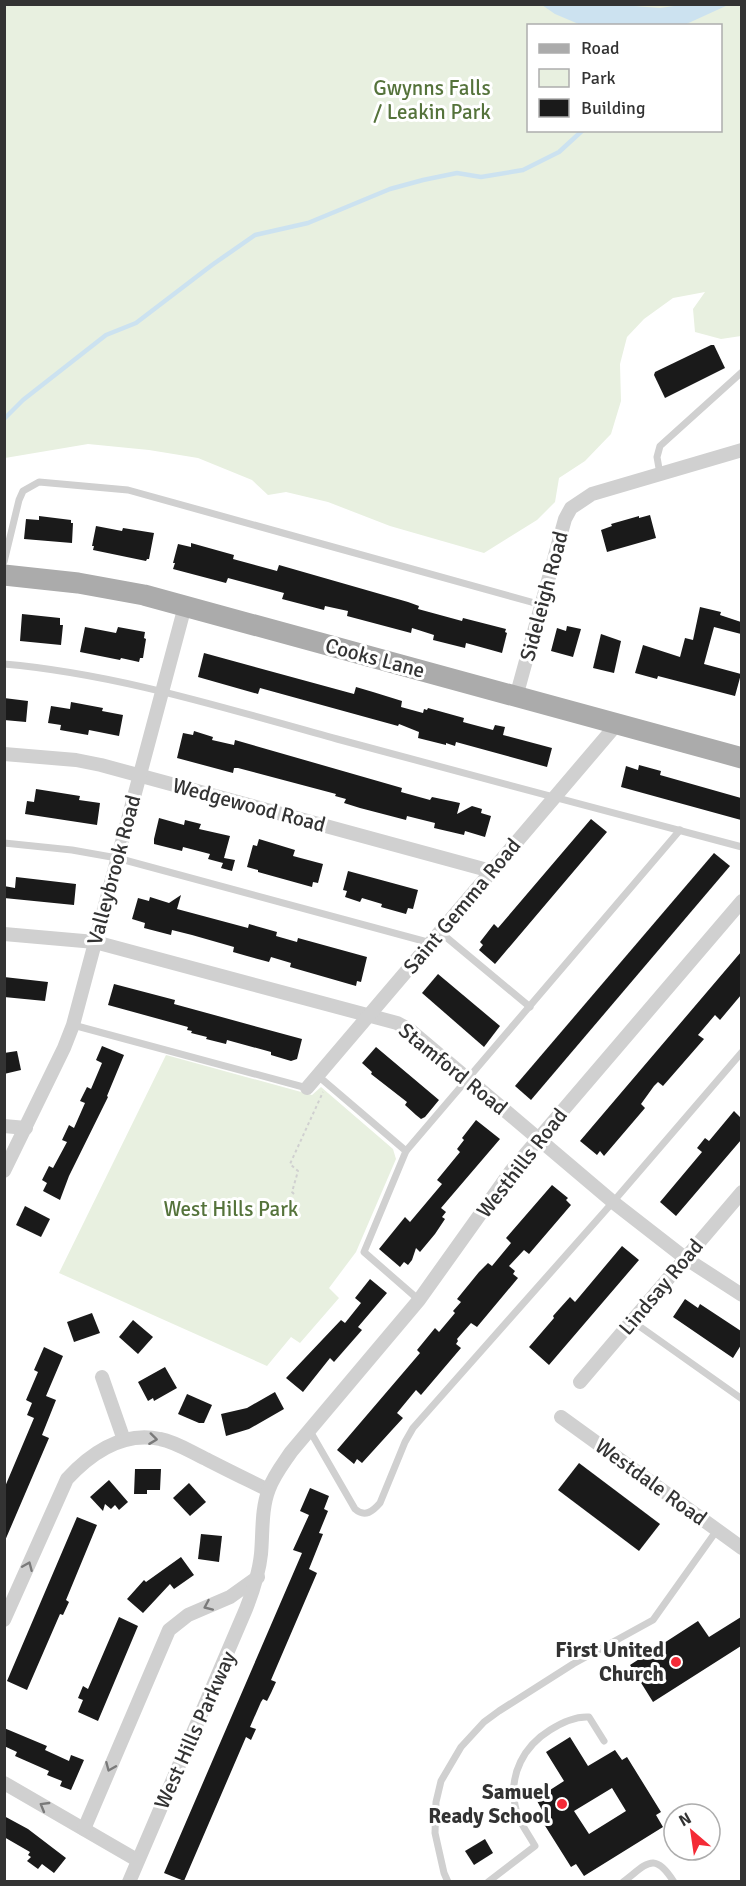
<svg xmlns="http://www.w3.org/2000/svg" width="746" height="1886" font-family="Signika,sans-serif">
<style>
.green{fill:#e8f0e0;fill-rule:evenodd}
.water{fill:#cce2f0}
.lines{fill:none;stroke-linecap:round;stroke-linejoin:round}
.stream{stroke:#cce2f0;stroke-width:4.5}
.building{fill:#1a1a1a;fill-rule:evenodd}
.path{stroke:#d0d0d0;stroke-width:2;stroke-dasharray:3 3;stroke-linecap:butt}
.lane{stroke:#d0d0d0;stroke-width:7}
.street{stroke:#d0d0d0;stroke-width:14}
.primary{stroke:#ababab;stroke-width:21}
.oneway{stroke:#7a7a7a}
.poi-dot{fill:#f42a36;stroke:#fff;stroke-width:2}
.labels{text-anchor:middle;stroke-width:6;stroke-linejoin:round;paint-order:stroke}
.park-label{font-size:21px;fill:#55733b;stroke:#fff}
.street-label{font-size:21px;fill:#333;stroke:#fff}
.poi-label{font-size:21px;font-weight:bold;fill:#333;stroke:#fff;text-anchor:end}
</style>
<rect width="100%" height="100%" fill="#fff"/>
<!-- green -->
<g class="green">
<path d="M5,5H741V336L721,339L695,332L693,309L705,292L673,298L644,319L627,337L620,364L621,401L611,434L585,461L559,478L555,502L537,520L484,553L390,526L328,502L286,492L268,495L252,480L198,458L149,450L88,444L5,458ZM528,26H720V130H528Z"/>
<path d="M166,1055L312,1095L321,1087L393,1149L396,1159L356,1252L329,1288L339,1298L300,1343L291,1337L267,1366L59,1273Z"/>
</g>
<!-- water -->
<path class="water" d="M608,4L660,8L688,4L728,5L682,26L581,25L555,14L542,5Z"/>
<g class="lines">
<!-- stream -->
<path class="stream" d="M4,419L23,400L106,335L136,323L212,265L255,235L308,223L390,189L423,180L457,173L481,177L523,170L559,152L583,130"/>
</g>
<!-- building -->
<g class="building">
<path d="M711,345H714L725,368L665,398L654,375L655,372Z"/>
<path d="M650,515L656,538L607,552L601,530L612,526L611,524L639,516V518Z"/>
<path d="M39,516L71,520V523H73L72,543L24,539L26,519L39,520Z"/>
<path d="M96,526L122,531L123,528L154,533L149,559H147L146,561L93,550L94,546H92Z"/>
<path d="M191,543L234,555L233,559L277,571L279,565L408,602L419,606L418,609L462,621L463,618L506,629L505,632L507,633L502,653L466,643L465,648L433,640L434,635L412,628L411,633L347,616L348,611L325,606L324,610L282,599L284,593L228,578L226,583L173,569L175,563H173L178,544L191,547Z"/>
<path d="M700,607L721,612L720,615L741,622V634L714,627L704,664L741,674L735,696L658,676L657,679L635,673L643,645L680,657L685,638L693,640Z"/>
<path d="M22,614L60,618V625H63L61,645L20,641Z"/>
<path d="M567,626L581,629L573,657L551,651L557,628L566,631Z"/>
<path d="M85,627L116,633L118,627L145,632L144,638L146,639L143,658H140L139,662L121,658L120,660L80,652Z"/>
<path d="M601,634L621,641L614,673L593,668Z"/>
<path d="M204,653L354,694L356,687L373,692L402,701L401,707L423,713L424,709L427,710L428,708L464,718L463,722L493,730L495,725L505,727L503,735L552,748L547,767L456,742L455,746L446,743V745L418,738L419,732L399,724L398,726L260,688L258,694L198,677Z"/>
<path d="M4,698L28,701L26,722L4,720Z"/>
<path d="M71,702L103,708L102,711L123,715L119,736L89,730L88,735L60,730L61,725L48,723L51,706L70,709Z"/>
<path d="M194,731L213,737L212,740L234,745L235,740L402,788L401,792L430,800L432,797L460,803L457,814L472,806L482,809L481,813L491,816L485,837L465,831L464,835L434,828L435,823L407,816L406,820L360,808L344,803L346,799L335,796L336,794L238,768H234L233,773L177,758L183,733L193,735Z"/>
<path d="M639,765L661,771L660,775L741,798V820L621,787L626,766L638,770Z"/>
<path d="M36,789L80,796L79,800L100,803L97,825L25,814L27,801L34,802Z"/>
<path d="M159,818L184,825L185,820L201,824L199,829L230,836L224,858L235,860L232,871L221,868L223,863L208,859L210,854L183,847L182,851L154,844V839Z"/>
<path d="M591,819L607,832L495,964L479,950L483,945L480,942L494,924L498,928Z"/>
<path d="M259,839L295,850L293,856L323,864L318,883L313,882L312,887L258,872V870L247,867L253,845L257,846Z"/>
<path d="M714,853L730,866L531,1100L515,1086Z"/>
<path d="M348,871L418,890L413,909L408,908L406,914L381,907L382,904L362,898L360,902L345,897L347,891L343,890Z"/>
<path d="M16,877L76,884L74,905L4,898V886L15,888Z"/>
<path d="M181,895L177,909L248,928L249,924L277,932L276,936L297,942L298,938L367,957L361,982L357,981L356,986L290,967L291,963L271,957L269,962L247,956L233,952L234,947L192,935L172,930L171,935L144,928L145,923L132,919L138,898L149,901L150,897L169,903Z"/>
<path d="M741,952V995L720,1020L715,1015L698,1035L704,1039L663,1086L658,1082L654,1086L641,1104L645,1108L604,1156L600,1151L597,1155L580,1141Z"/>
<path d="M438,974L500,1026L484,1047L422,993Z"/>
<path d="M4,977L48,982L45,1001L4,997Z"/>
<path d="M114,984L175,1000L174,1004L302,1039L297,1059L291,1061L271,1055V1052L227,1040L226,1044L206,1039L207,1037L191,1033L192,1031L187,1030L188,1027L108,1005Z"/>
<path d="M102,1046L124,1055L107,1096L108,1097L69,1176L60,1200L43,1191L47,1183L42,1180L49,1166L53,1168L67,1142L62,1140L69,1125L74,1128L85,1103L80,1101L87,1087L91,1089L102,1063L96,1060Z"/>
<path d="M376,1047L439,1100L425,1117L421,1119L416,1115L405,1105L407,1102L371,1074L372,1072L362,1063Z"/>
<path d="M17,1051L21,1070L4,1074V1053Z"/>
<path d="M734,1111L741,1118V1140L676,1216L660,1202L702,1152L697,1148L705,1138L709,1141Z"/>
<path d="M476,1120L500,1139L441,1208L446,1212L442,1217L445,1219L435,1234L420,1252L416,1248L412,1260L408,1265L404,1262L400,1267L379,1249L405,1217L410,1222L442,1184L437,1180L460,1152L457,1149L464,1140L462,1138Z"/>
<path d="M552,1185L568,1198L566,1200L571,1205L529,1254L524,1250L509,1266L515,1271L513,1274L518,1278L477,1327L471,1323L457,1339L458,1341L456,1344L461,1348L421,1395L416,1390L397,1413L403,1418L392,1430L362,1463L357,1459L354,1464L337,1450L420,1353L417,1350L435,1328L439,1332L455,1313L453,1311L461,1302L457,1299L479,1272L488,1263L492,1266L511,1243L506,1238Z"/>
<path d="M25,1206L50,1219L41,1237L16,1225Z"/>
<path d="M622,1246L639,1260L549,1365L529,1347L554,1318L553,1316L561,1307L570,1297L575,1302Z"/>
<path d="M370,1279L387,1293L358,1327L362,1330L334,1362L330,1358L303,1392L286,1378L341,1320L345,1323L361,1303L355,1298Z"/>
<path d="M685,1299L698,1308L700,1304L741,1331V1345L733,1358L673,1317Z"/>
<path d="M92,1313L100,1333L74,1342L67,1322Z"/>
<path d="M133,1320L153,1337L138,1354L119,1337Z"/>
<path d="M44,1347L63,1356L46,1396L56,1400L42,1435L49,1438L4,1543V1489L34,1418L27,1415L32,1403L26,1400L38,1372L34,1370Z"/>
<path d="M165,1367L177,1388L154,1401L153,1398L148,1401L138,1382Z"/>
<path d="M275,1392L284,1409L249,1429L226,1436L221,1414L247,1408Z"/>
<path d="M187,1394L212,1405L204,1423H199L178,1414Z"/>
<path d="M579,1463L660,1524L639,1551L558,1490Z"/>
<path d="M135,1469H161L160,1490H147V1494H134Z"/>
<path d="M109,1480L128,1502L119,1510L115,1505L111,1509L105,1504L103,1511L90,1497Z"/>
<path d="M189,1483L206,1502L190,1516L173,1498Z"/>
<path d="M310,1488L329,1496L324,1509L328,1511L319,1533L323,1534L309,1569L317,1573L271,1680L276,1682L271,1693L267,1701L263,1699L261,1702L250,1727L256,1729L251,1740L246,1737L184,1881L164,1873L302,1553L293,1550L309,1515L300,1511Z"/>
<path d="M77,1517L97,1525L66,1600L69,1602L63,1615L60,1614L27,1690L7,1681Z"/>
<path d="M201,1534L222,1536L219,1562L198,1559Z"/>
<path d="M181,1557L194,1575L174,1589L170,1584L143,1613L127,1599L144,1580L146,1582Z"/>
<path d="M119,1617L138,1626L98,1721L78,1712L83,1700L78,1698L83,1686L88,1689Z"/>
<path d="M741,1617V1646L653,1702L630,1665L698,1621L709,1637Z"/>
<path d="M4,1728L47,1746L45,1750L69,1761L71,1755L84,1760L71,1790L60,1786L62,1781L47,1775L49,1771L15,1756L17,1752L4,1746Z"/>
<path d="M570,1737L588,1766L615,1750L622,1760L627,1757L661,1812L656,1815L663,1827L584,1876L576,1864L571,1867L537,1813L542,1810L536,1799L564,1781L546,1752ZM612,1788L626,1811L589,1834L574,1811Z"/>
<path d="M4,1816L28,1829L66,1858L54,1873L42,1864L38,1869L27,1861L31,1857L28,1855L30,1852L4,1837Z"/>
<path d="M485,1839L493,1853L474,1865L465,1851Z"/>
</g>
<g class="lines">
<!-- path -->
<path class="path" d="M294,1194L292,1192L298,1171L290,1164L323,1092"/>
<!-- lane -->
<g class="lane">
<path d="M660,474L657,457L660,446L742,372"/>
<path d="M4,562L19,500L23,491L39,482L128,490L542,605"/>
<path d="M4,664C118,674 227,709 337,739C471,776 607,811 742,847"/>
<path d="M4,843L72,850L117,858L431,943"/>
<path d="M440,932L530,1007"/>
<path d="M73,1025L307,1088"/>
<path d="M317,1075L406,1151"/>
<path d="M419,1300L364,1252L406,1151L680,830"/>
<path d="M632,1321L742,1399"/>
<path d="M310,1431L355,1509C365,1518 373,1511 380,1503L405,1442L413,1428L613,1202L742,1052"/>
<path d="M448,1882L444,1873L435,1833L436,1802L441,1781L461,1747L484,1722L499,1711L573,1664L653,1620L717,1530"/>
<path d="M488,1882L535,1846C528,1833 517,1820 515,1805C509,1774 524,1746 550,1730C561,1723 575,1716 589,1717L604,1741"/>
<path d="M623,1882C647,1864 654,1850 674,1882"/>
</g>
<!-- street -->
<g class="street">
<path d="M516,697L565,519L571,508L592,494L742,450"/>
<path d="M4,754L76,760L101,765L491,871"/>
<path d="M4,934L95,942L397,1023L410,1030L613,1202L685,1258L742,1295"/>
<path d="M307,1088L617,724"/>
<path d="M4,1126L26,1128"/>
<path d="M4,1171L64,1048L73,1025L185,606"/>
<path d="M102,1377L124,1440"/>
<path d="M580,1382L742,1192"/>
<path d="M561,1417L742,1548"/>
<path d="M4,1620L67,1479C91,1453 122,1431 160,1439C176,1442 191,1452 206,1459C227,1470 248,1480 268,1490"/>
<path d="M4,1783L137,1860"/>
<path d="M84,1829L169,1630L188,1615L230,1597L258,1577"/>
<path d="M129,1882L246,1609C253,1591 259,1574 261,1554C263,1533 261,1509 269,1489C274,1475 283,1464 291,1452L419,1300L511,1171L742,901"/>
</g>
<!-- primary -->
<path class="primary" d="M4,575L78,583L144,595L742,758"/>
</g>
<!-- one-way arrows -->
<defs><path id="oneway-chevron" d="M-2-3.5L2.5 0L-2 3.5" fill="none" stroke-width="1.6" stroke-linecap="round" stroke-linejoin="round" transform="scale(1.5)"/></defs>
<g class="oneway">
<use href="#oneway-chevron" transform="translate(153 1439) rotate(7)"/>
<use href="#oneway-chevron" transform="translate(28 1566) rotate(-67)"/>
<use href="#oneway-chevron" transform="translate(208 1606) rotate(156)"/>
<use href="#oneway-chevron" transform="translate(110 1767) rotate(113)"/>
<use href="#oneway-chevron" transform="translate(44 1806) rotate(-150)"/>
</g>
<!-- markers -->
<g class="poi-dot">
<circle cx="676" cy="1662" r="6"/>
<circle cx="562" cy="1804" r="6"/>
</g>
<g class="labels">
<!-- park labels -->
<g class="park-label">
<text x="432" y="95">Gwynns Falls<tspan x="432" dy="24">/ Leakin Park</tspan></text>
<text x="231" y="1216">West Hills Park</text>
</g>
<!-- street labels -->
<g class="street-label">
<text transform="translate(544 596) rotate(-75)" y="7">Sideleigh Road</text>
<text transform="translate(375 658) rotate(15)" y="7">Cooks Lane</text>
<text transform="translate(249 805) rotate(15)" y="7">Wedgewood Road</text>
<text transform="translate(114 870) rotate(-75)" y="7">Valleybrook Road</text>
<text transform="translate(462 906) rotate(-50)" y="7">Saint Gemma Road</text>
<text transform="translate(453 1069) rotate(39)" y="7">Stamford Road</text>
<text transform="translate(522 1163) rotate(-52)" y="7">Westhills Road</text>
<text transform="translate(661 1287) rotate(-50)" y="7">Lindsay Road</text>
<text transform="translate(651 1482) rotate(36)" y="7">Westdale Road</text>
<text transform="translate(195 1730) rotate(-66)" y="7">West Hills Parkway</text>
</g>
<!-- poi labels -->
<g class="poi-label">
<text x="664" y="1657">First United<tspan x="664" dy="24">Church</tspan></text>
<text x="550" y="1799">Samuel<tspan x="550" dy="24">Ready School</tspan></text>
</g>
</g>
<!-- border -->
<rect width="746" height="1886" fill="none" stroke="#333333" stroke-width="12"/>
<!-- legend -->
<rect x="527" y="24" width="195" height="108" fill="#ffffff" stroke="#adadad" stroke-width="1.5"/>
<rect x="539" y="44" width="30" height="9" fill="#ababab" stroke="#adadad" stroke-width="1.5"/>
<text x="581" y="54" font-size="18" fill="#333333">Road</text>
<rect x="539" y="69" width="30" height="18" fill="#e8f0e0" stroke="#adadad" stroke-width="1.5"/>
<text x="581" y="84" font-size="18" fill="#333333">Park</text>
<rect x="539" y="99" width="30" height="18" fill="#1a1a1a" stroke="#adadad" stroke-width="1.5"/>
<text x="581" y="114" font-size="18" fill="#333333">Building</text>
<!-- north arrow -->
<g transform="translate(692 1832) rotate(331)"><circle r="28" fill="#ffffff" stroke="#adadad" stroke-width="1.5"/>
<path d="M0-4.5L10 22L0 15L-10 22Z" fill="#f42a36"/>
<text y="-9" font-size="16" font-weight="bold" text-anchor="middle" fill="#333333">N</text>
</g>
</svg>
